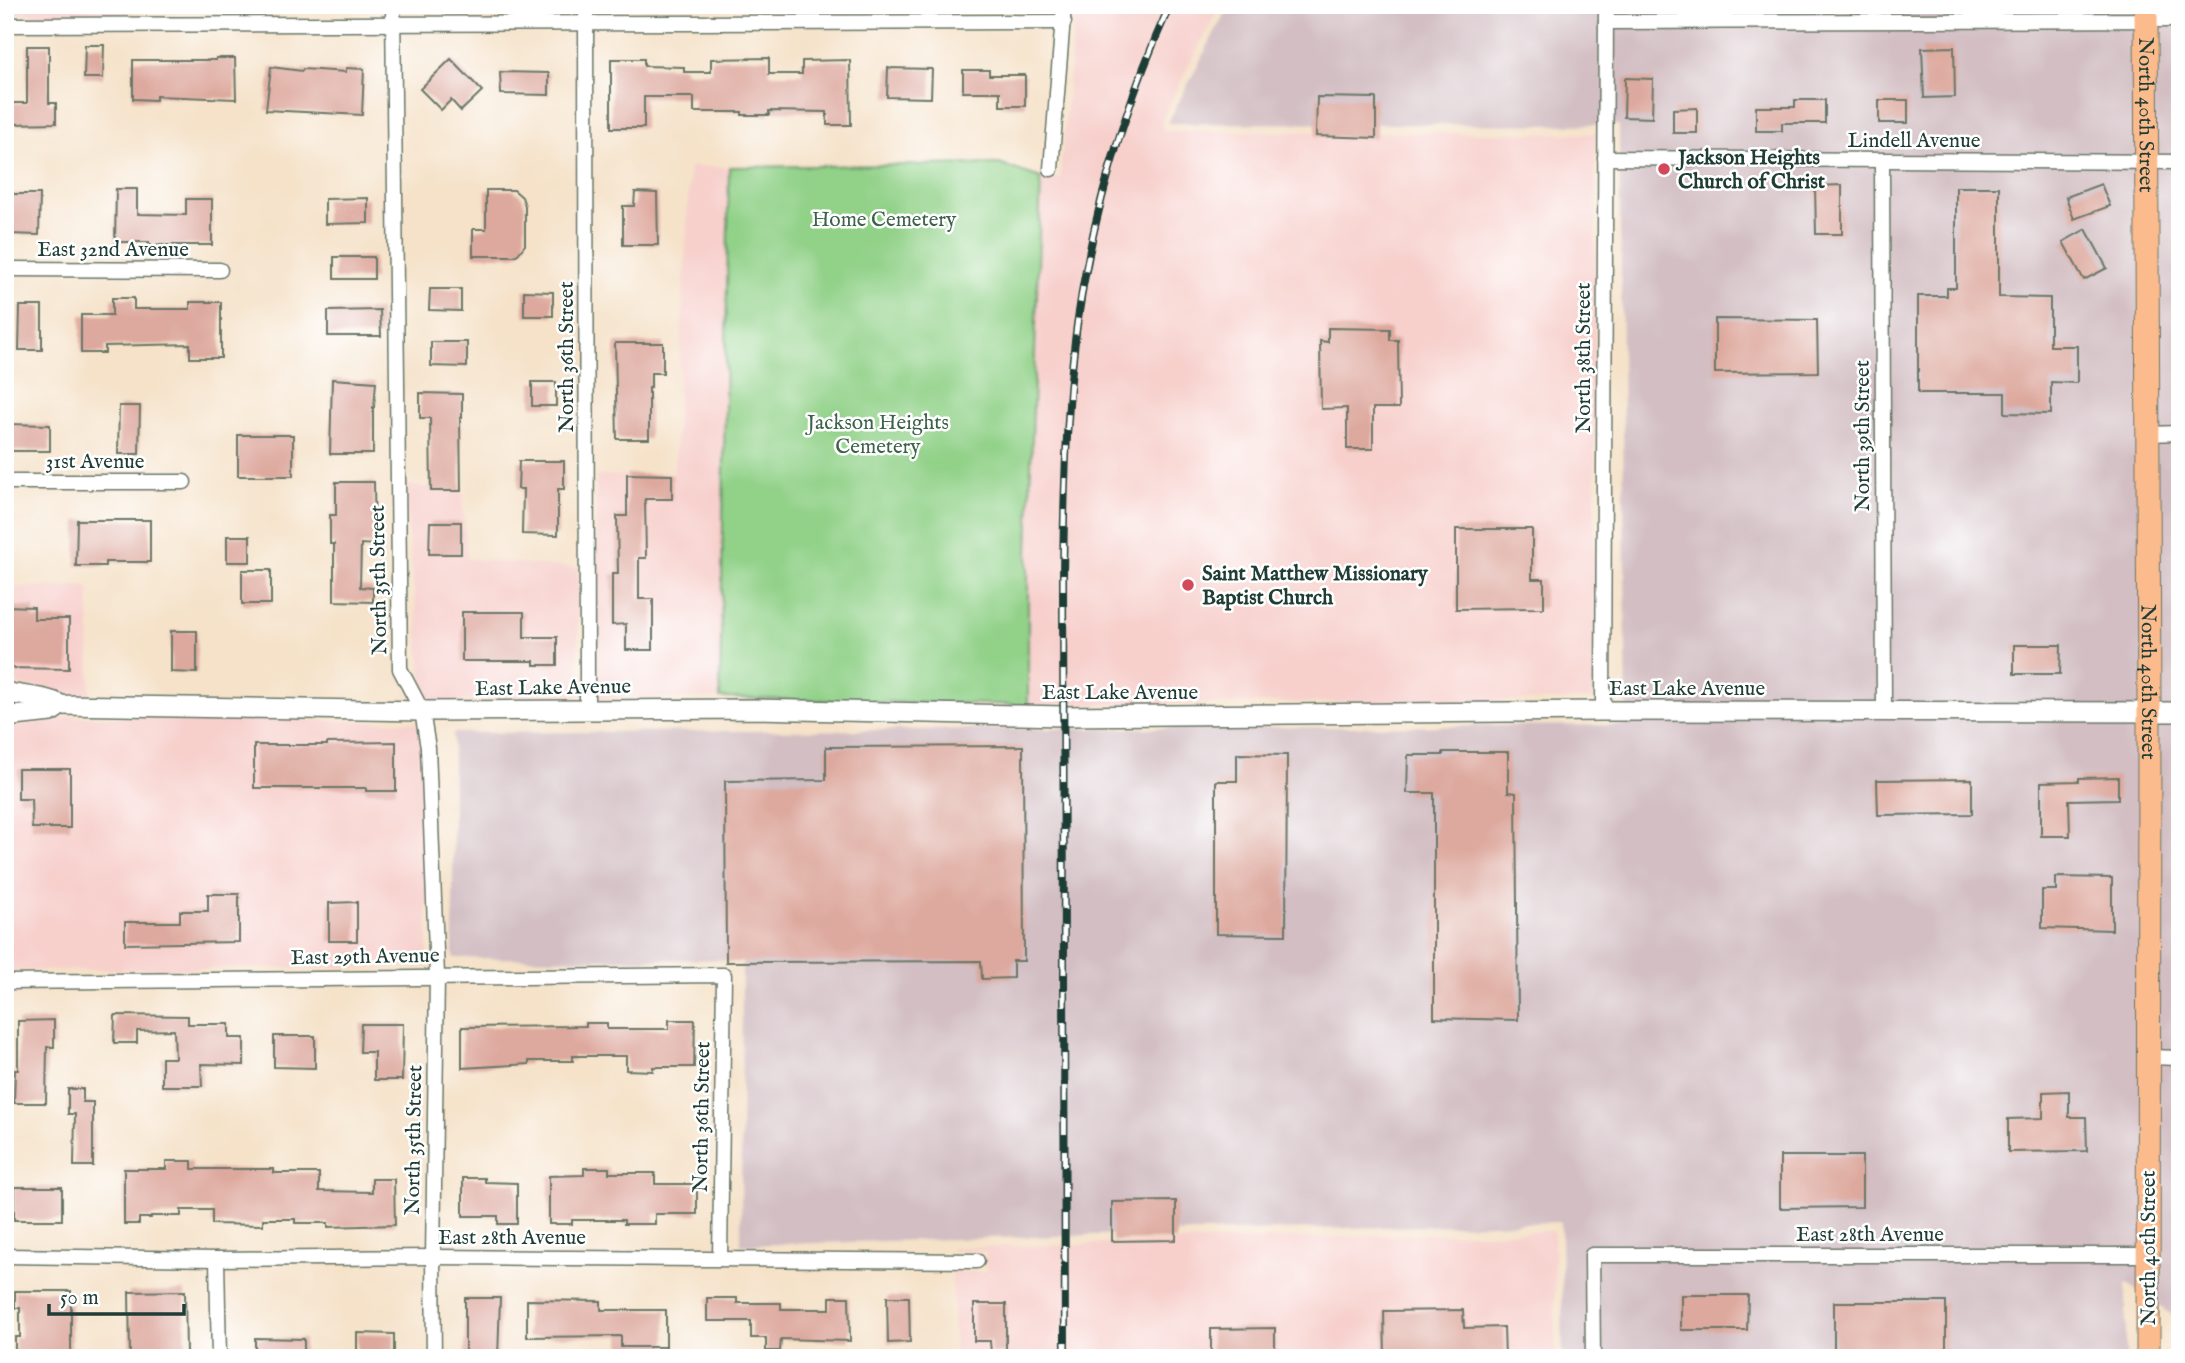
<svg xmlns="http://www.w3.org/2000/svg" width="2185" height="1363" font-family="'IM FELL English',serif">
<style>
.built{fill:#f7d0cc}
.industrial{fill:#d2bec3}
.green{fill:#91d188;stroke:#58875e;stroke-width:2}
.building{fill:#dda89d}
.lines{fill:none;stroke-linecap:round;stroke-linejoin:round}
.minor-casing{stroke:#6a7768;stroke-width:17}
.tertiary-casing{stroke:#6a7768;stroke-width:22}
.primary-casing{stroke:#6a7768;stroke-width:25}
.minor{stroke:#fff;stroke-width:14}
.tertiary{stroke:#fff;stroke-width:19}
.primary{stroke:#fbbb8c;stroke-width:23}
.rail-casing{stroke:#1f3d34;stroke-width:8}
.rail{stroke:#fff;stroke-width:5;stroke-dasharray:16;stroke-linecap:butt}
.poi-dot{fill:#d1495b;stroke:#fff;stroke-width:2.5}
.labels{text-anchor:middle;stroke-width:5;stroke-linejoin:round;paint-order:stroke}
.street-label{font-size:21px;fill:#1f3d34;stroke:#fff}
.poi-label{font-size:21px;font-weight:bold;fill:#1f3d34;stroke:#fff;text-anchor:start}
.park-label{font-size:21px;fill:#3c6249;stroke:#fff}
</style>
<rect width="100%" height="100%" fill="#fff"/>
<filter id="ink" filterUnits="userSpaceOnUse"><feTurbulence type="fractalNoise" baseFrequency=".0143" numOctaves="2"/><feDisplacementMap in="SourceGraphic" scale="14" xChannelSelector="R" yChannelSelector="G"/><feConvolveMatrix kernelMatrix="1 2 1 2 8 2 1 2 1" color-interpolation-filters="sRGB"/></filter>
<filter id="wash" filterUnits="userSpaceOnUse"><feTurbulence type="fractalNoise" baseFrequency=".00686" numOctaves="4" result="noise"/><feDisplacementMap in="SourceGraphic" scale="28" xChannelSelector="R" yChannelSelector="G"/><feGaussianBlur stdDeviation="1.57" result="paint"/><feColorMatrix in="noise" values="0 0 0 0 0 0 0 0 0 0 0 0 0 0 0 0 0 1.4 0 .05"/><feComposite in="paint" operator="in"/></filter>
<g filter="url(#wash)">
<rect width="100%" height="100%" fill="#f5e2c9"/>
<!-- built -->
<g class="built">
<rect x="5" y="5" width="128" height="9"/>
<path d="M1073,5H1220L1162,118V128L1168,131L1596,134L1594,700L1028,705V554L1041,178L1060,179L1073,32Z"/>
<path d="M690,167H729L720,698L597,699L596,476L674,474Z"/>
<path d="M407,485L462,492L467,559L578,568V699L427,701L424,695L407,519Z"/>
<path d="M89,586L90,695H66L64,691L61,694L52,689L25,687L5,681V587Z"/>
<path d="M67,716L416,722L427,747L428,966L5,971V728L25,723L51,722L61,717L65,719Z"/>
<path d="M1554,1231L1555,1358H955L952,1271L986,1272V1251H952V1248Z"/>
</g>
<!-- industrial -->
<path class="industrial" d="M1229,5H2180V1321L2126,1283V1358H1563L1561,1222L741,1245L742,960L453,958V733L1627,725L1619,125L1168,123Z"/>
<!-- green -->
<path class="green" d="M999,164L1041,178L1028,554V705L720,698L729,167Z"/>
<g id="blocks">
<!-- building -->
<g class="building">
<path d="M85,45H104L103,78H84Z"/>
<path d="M27,46H49V103H56V123L13,124V103H27Z"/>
<path d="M1954,47L1955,97L1924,98L1922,48Z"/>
<path d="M216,58H235L236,99L156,96V100L133,99V60H216Z"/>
<path d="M769,58V74H802V61L850,60L851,125H827V112L769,111V115H742V112H694V97H644V128H611V59H644V66L684,67V72H711V59Z"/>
<path d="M451,59L482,91L461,111L451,100L441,110L420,89Z"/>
<path d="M271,67L302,71L303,69L346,72V68L364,69L362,115L266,110Z"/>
<path d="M888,68L932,69L931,98L887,97Z"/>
<path d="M963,70H989V75H1025V106H1000V92H963Z"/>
<path d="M500,72L549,73V95L501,94Z"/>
<path d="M1625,78L1653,79L1652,118L1624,117Z"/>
<path d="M1317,97L1376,98V138L1316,136Z"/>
<path d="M1795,100H1825V123H1782V131H1756V107H1795Z"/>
<rect x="1879" y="100" width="29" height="23"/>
<path d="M1697,108V133H1673V109Z"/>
<path d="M2101,184L2110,206L2074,219L2066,197Z"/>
<path d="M1842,185V234H1816L1815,186Z"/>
<path d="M1956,187H1999V297L2050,298V346H2077V383L2051,382V414L2005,413V393H1918V296H1947V288H1956Z"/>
<path d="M116,189H137V214L186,215V199H212V245H149V242H115Z"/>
<path d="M486,190H514L522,197L525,206V245L518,254L514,256H473V229H486Z"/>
<path d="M635,192L657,193L658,245H623V206H634Z"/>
<path d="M9,194H40L39,235L8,234Z"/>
<path d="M368,198V223L325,224V199Z"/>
<path d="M2086,229L2107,268L2084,280L2063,242Z"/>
<rect x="334" y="257" width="40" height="22"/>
<path d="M430,289H461V311L429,310Z"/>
<path d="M524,291L553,292V316H524Z"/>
<path d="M112,298H134V309H190V302H221V358H190V344L105,346V353H81V315H112Z"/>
<path d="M20,306H42V350H19Z"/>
<path d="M380,310L381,336H328V311Z"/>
<path d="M1715,319L1817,320L1818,372L1715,373Z"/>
<path d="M1328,328L1390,329V340H1398L1399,408H1373V449H1347V408L1321,409L1320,341L1328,342Z"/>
<path d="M431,342H467V367L431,366Z"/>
<path d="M615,343H663V373H651V388H649V439H617Z"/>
<path d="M332,379L376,382L374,407H373V454H330Z"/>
<rect x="532" y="382" width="24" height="24"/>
<path d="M420,393L462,394V418H460L461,491H431L430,418H420Z"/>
<path d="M119,406H140L139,454H118Z"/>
<path d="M5,424L50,425V451H5Z"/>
<rect x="238" y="435" width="55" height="41"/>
<path d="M519,461H564V489H558V535L522,534L523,489H518Z"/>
<path d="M627,474L672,475V499H645L646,558H639V599H653V650H626V624L612,625V574H618L617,516H627Z"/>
<path d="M336,482H374L375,545L361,544L360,587L373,588V602L334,601V544H330V515H336Z"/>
<path d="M77,520H150V562H105V566H76Z"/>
<path d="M430,522H461V554H429Z"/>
<path d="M1456,529H1532V579H1544V608L1456,609Z"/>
<rect x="227" y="536" width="23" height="26"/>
<rect x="242" y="570" width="29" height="34"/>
<path d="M5,606L34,607V619H69V669L5,668Z"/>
<path d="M462,612H524V637H557V665H534V661H462Z"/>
<path d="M171,631H197V673L171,672Z"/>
<path d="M2014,645H2061L2060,674H2014Z"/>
<path d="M396,742V791H366V788H254V745H327V743Z"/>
<path d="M1023,746L1024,961H1013V978L982,979L981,961L726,962L725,781L826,780V747Z"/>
<path d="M1443,752H1508V792L1516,793L1518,1020L1434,1018V793H1407L1408,755H1443Z"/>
<path d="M1237,754L1287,755L1286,935L1216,934V781H1237Z"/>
<path d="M18,769H70V828H32L31,799H18Z"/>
<path d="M2118,777V799L2069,800L2070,836H2041V782L2079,781V778Z"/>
<path d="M1972,779V814L1878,815L1877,780Z"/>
<path d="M2056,877L2112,878V930L2042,928V890H2056Z"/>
<path d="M208,894H239V942L125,944V922H180V911H208Z"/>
<path d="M357,902V941H329V903Z"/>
<path d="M115,1015L188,1016V1024H229V1038H244V1065L201,1064L202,1086H162V1058H175L174,1030L137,1031V1043H114Z"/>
<path d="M54,1020V1047H47L46,1103H14L15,1070H18V1021Z"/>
<path d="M669,1020H695L694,1067H653V1071L626,1070V1056H573V1061H529V1064L462,1068V1027L586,1026V1023H607V1029H669Z"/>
<path d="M361,1024H403L402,1080H374V1052H360Z"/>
<path d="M274,1036H315V1068L274,1067Z"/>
<path d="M68,1089H83V1102H93V1166H74L75,1114H68Z"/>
<path d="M2069,1091V1117H2086L2087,1151L2008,1152V1119L2043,1118V1092Z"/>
<path d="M1780,1156H1862V1207L1780,1208Z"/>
<path d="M166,1161H192V1169H274V1173H319V1191L372,1192V1179H394L395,1225L328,1227V1223H295V1219H263V1225L212,1224V1210H181V1216H151V1218H139V1224H124V1169H166Z"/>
<path d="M584,1168H609V1173H655V1184H697V1214H655V1224H624V1220H572V1224H549V1176L584,1175Z"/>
<path d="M463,1178H485V1182L517,1183V1224H498V1216H463Z"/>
<rect x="14" y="1187" width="48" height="33"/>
<path d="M1176,1201V1240L1112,1241V1202Z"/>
<path d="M15,1291H71V1358H20V1353H15V1337H20V1308H15Z"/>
<path d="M185,1291L186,1354H181V1358H130L129,1292Z"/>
<path d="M1681,1295H1748L1747,1330H1681Z"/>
<path d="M830,1297H849L850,1341L781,1339L780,1351H766V1338H751V1321H707V1298H737V1303H781V1309H830Z"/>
<path d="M887,1297H909L910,1342L888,1343Z"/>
<path d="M465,1298H500L498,1358H465Z"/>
<path d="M527,1300L601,1301V1310H666V1347H621V1336L527,1337Z"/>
<path d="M1834,1302H1946V1352H1934V1358H1834Z"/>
<path d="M974,1304H1006V1353H991L990,1341H974Z"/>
<path d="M1463,1310L1464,1328L1504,1327L1505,1358H1385L1384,1311Z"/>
<path d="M1275,1328V1358H1211V1329Z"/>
<path d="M357,1333L394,1334V1358H357Z"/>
<path d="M255,1338L304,1339V1358H255Z"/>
</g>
</g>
</g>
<g filter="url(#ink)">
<use href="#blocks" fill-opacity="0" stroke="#6a7768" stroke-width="2"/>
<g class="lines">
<defs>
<g id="minor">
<path d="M393,5L400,669L422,711L428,748L437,976L433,1257L434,1358"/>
<path d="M586,5L587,709"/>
<path d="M1606,22L2180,20"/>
<path d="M5,25L1064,22"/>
<path d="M1605,158L2180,162"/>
<path d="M1882,161L1884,712"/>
<path d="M1051,169L1064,5"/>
<path d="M5,269L220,270"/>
<path d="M2147,434L2180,433"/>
<path d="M5,482H184"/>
<path d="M1603,711L1606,5"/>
<path d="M5,982L724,975L720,1259"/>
<path d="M2148,1057L2180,1058"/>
<path d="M5,1256L217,1259L433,1257L977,1261"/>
<path d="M217,1259L219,1358"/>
<path d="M1593,1358L1592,1255H2148"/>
</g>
<g id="tertiary">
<path d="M5,692C24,697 45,696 61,705L422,711L755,709L1063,716L1603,711L2180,712"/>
<path d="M5,717L51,712L61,705"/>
</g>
<g id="primary">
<path id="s1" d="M2146,5L2149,711L2148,1358"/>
</g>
</defs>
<!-- minor casing -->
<use href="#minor" class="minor-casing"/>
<!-- tertiary casing -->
<use href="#tertiary" class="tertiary-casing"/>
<!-- primary casing -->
<use href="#primary" class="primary-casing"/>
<!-- minor -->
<use href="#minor" class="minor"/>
<!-- tertiary -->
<use href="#tertiary" class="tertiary"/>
<!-- primary -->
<use href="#primary" class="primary"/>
<defs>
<path id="rail" d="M1065,1358L1063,578C1064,494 1066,408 1077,325C1092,214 1124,107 1170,5"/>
</defs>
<!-- rail casing -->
<use href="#rail" class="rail-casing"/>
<!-- rail -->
<use href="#rail" class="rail"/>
</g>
</g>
<!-- markers -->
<g class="poi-dot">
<circle cx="1664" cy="169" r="7"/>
<circle cx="1188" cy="585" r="7"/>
</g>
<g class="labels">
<!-- street labels -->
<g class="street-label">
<text dy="7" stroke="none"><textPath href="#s1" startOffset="110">North 40th Street</textPath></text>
<text x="1914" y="147">Lindell Avenue</text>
<text x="113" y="256">East 32nd Avenue</text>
<text transform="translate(566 357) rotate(-90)" y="7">North 36th Street</text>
<text transform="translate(1583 358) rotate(-90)" y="7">North 38th Street</text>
<text transform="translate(1862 436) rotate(-90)" y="7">North 39th Street</text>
<text x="95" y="468">31st Avenue</text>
<text transform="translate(378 580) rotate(-91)" y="7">North 35th Street</text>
<text dy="7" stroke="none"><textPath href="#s1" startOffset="677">North 40th Street</textPath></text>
<text transform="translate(553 687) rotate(-1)" y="7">East Lake Avenue</text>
<text x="1687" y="695">East Lake Avenue</text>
<text x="1120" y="699">East Lake Avenue</text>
<text transform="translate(365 956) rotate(-1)" y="7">East 29th Avenue</text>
<text transform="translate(701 1117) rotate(-89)" y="7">North 36th Street</text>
<text transform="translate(413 1140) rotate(-89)" y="7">North 35th Street</text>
<text x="1870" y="1241">East 28th Avenue</text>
<text x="512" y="1244">East 28th Avenue</text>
<text transform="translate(2148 1248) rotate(-90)" y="7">North 40th Street</text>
</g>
<!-- poi labels -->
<g class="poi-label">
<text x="1678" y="164">Jackson Heights<tspan x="1678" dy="24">Church of Christ</tspan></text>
<text x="1202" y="580">Saint Matthew Missionary<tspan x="1202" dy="24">Baptist Church</tspan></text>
</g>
<!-- park labels -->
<g class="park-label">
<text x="884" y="226">Home Cemetery</text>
<text x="878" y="429">Jackson Heights<tspan x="878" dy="24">Cemetery</tspan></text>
</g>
</g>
<!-- margin -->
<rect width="2185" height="1363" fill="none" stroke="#fff" stroke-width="28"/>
<!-- scale -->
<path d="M49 1304v10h135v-10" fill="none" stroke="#1f3d34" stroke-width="3.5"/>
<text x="60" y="1304" font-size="21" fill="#1f3d34" stroke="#ffffff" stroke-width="5" paint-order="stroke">50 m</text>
</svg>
